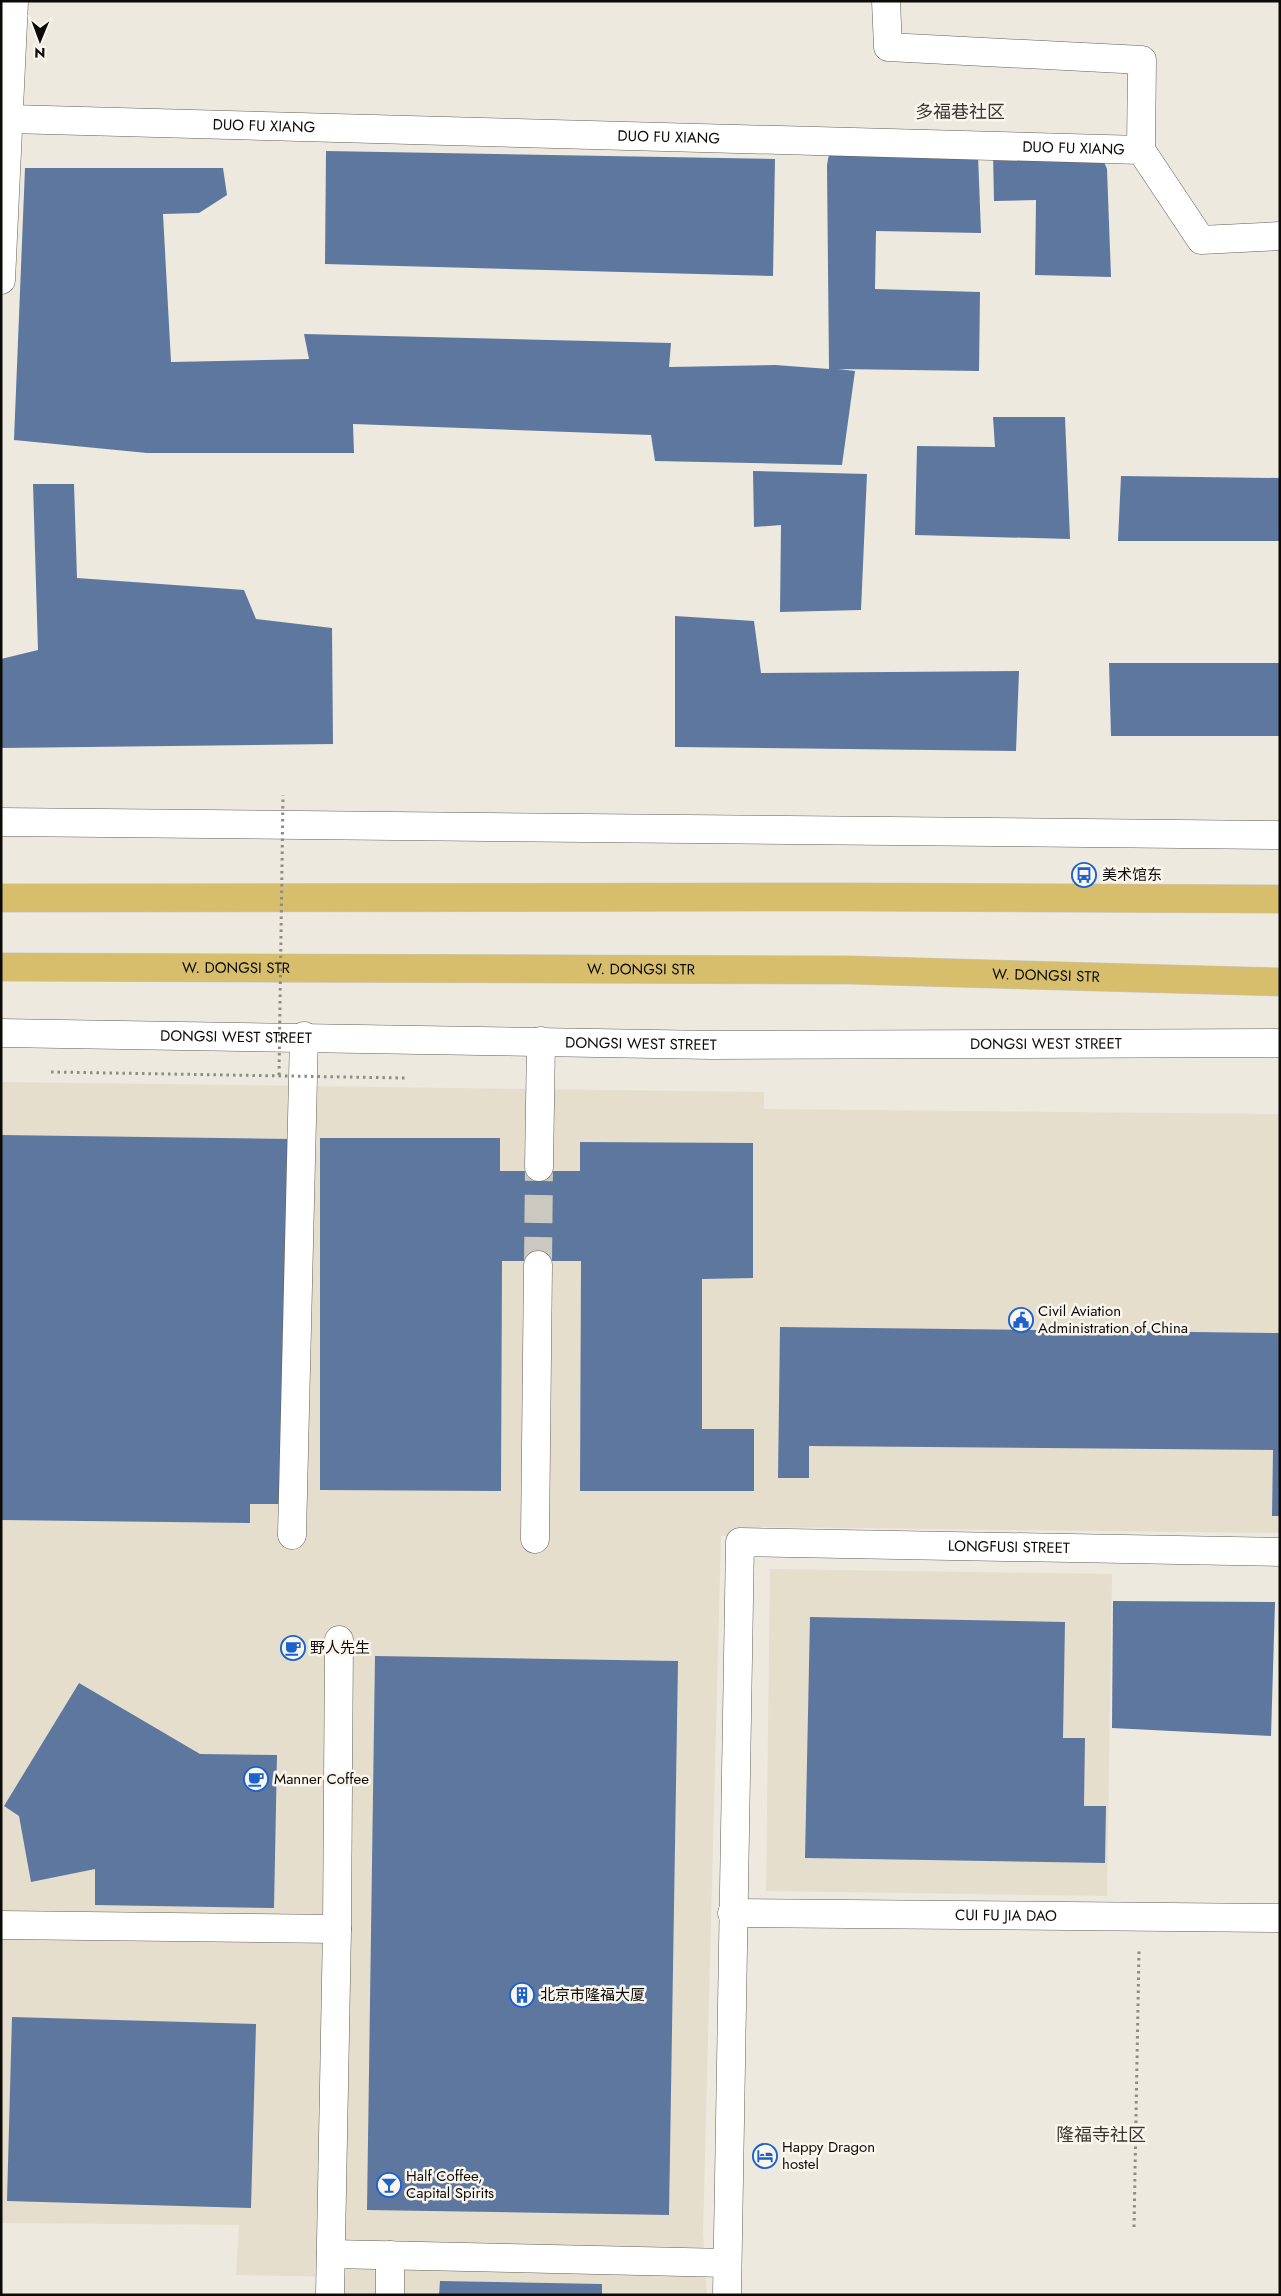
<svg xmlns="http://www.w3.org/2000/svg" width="1281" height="2296" font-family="Jost,'Noto Sans SC',sans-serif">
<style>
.built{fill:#e5decd}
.building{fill:#5e779f}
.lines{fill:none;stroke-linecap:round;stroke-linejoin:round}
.minor-tunnel{stroke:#cbc8bf;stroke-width:28;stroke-dasharray:28 14;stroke-linecap:butt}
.minor-casing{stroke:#636058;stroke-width:29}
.major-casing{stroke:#cac9c9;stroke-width:29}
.path{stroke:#8e8b84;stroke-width:3;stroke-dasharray:2.5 4;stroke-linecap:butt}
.minor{stroke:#fff;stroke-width:28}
.major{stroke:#d6be6d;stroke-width:28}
.path-bridge{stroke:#8e8b84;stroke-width:3;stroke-dasharray:2.5 4;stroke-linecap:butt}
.labels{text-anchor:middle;stroke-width:5;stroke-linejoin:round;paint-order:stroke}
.street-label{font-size:15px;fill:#0d0b08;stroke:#faf6ed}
.poi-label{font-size:15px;fill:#0d0b08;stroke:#faf6ed;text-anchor:start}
.quarter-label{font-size:18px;fill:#3a372f;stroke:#faf6ed}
</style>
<rect width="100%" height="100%" fill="#ede9df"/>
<!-- built -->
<g class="built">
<path d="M1,1082L764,1092V1109L1280,1114V1533L760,1527V1536H721L703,2233L707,2295H345V2277L236,2275L239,2225L1,2223Z"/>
<path d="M770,1569L1112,1574L1107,1896L766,1891Z"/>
</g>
<!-- building -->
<g class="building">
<path d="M326,151L775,159L773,276L325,264Z"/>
<path d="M993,153L1101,155L1107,169L1111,277L1035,275L1036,200L994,201Z"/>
<path d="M829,154L978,155L981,233L876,231L875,289L980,292L979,371L838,369L855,371L842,465L655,461L651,435L353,424L354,453H147L14,440L25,168H223L227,195L199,213L163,214L171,362L309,359L304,334L671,343L669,367L775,365L829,369L827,165Z"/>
<path d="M993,417H1065L1070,539L915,535L917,446L995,447Z"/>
<path d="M753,471L867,474L861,610L780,612L781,525L754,527Z"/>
<path d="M1121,476L1280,478V541H1118Z"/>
<path d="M33,484H74L77,578L244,590L256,619L332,628L333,744L1,748V659L38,650Z"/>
<path d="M675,616L754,621L761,673L1019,671L1016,751L675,747Z"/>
<path d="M1109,663H1280V736H1111Z"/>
<path d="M1,1135L294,1139L289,1504H250V1523L1,1520Z"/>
<path d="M320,1138H500V1171H580V1142L753,1143V1278L702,1279V1429H754V1491H580L581,1261H502L501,1491L320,1490Z"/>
<path d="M780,1327L1280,1333V1516H1272L1273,1450L809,1446V1478H778Z"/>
<path d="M1113,1601L1275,1602L1271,1736L1112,1728Z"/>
<path d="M810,1617L1065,1622L1063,1738H1085L1084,1806H1106L1105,1863L805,1858Z"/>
<path d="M301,1640V1656L285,1655L284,1641Z"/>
<path d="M375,1656L678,1661L669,2215L367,2210Z"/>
<path d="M79,1683L200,1754L277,1755L274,1908L95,1905V1869L31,1882L19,1816L4,1806Z"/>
<path d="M12,2017L256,2024L251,2208L7,2201Z"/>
<path d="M440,2281L602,2284V2295H439Z"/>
</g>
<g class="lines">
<!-- minor-tunnel -->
<path class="minor-tunnel" d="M538,1265L539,1167"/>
<defs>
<g id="minor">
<path d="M886,1L888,47L1142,60L1141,150"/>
<path id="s1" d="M10,119L1141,150L1201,240L1280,236"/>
<path d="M1,280L14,1"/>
<path d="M1,822L1280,835"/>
<path id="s2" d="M1,1033L712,1045L1280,1043"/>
<path d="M539,1167L541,1041"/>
<path d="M292,1535L304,1036"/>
<path d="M535,1539L538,1265"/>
<path id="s3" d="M732,1913L1280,1918"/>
<path d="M1,1925L337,1929"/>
<path d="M331,2254L727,2263"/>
<path d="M390,2255V2295"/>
<path d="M330,2295L337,1929L339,1640"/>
<path id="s4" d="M727,2295L740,1542L1280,1552"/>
</g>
<g id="major">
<path d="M1,898L851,897L1280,899"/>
<path id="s5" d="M1,967L850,970L1280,982"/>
</g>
</defs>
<!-- minor casing -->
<use href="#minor" class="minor-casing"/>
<!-- major casing -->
<use href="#major" class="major-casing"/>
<!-- path -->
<path class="path" d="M1134,2227L1139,1950"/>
<!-- minor -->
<use href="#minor" class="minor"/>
<!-- major -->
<use href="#major" class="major"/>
<!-- path-bridge -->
<g class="path-bridge">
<path d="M51,1072L405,1078"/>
<path d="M279,1075L283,795"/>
</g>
</g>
<!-- icons -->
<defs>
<symbol id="bus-ring" viewBox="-11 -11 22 22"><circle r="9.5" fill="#faf6ed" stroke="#1c62cd" stroke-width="1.5"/><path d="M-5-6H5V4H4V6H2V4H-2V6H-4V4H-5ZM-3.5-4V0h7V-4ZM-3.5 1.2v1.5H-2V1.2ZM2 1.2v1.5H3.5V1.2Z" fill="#1c62cd"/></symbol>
<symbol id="civic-ring" viewBox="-11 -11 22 22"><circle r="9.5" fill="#faf6ed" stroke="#1c62cd" stroke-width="1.5"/><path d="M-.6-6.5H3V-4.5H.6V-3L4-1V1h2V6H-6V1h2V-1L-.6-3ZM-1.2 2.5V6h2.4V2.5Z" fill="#1c62cd"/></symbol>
<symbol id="cafe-ring" viewBox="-11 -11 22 22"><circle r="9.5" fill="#faf6ed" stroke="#1c62cd" stroke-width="1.5"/><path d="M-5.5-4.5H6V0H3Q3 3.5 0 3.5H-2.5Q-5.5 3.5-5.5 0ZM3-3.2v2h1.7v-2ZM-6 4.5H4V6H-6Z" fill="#1c62cd"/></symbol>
<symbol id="building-ring" viewBox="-11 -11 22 22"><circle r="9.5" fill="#faf6ed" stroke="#1c62cd" stroke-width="1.5"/><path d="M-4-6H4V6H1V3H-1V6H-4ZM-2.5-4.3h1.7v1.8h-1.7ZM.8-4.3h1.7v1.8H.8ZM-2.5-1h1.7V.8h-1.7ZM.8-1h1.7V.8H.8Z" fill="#1c62cd"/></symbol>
<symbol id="hotel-ring" viewBox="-11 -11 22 22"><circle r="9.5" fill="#faf6ed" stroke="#1c62cd" stroke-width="1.5"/><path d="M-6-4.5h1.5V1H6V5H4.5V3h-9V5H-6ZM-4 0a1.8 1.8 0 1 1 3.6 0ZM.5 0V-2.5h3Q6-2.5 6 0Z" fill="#1c62cd"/></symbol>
<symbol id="bar-ring" viewBox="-11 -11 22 22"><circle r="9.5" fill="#faf6ed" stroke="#1c62cd" stroke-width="1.5"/><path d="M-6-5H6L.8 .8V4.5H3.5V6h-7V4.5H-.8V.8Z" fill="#1c62cd"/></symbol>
</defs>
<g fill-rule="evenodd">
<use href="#bus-ring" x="1070" y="861" width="28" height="28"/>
<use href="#civic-ring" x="1007" y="1306" width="28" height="28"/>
<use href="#cafe-ring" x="279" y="1634" width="28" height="28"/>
<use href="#cafe-ring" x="242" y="1765" width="28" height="28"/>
<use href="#building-ring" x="508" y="1981" width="28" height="28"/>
<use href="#hotel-ring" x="751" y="2142" width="28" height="28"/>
<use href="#bar-ring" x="375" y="2171" width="28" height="28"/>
</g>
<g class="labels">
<!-- street labels -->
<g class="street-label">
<text dy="5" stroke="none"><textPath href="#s1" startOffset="254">DUO FU XIANG</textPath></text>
<text dy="5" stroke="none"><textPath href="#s1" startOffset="659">DUO FU XIANG</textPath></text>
<text dy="5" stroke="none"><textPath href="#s1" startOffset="1064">DUO FU XIANG</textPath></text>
<text dy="5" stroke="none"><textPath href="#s5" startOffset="235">W. DONGSI STR</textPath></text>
<text dy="5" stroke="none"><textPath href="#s5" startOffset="640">W. DONGSI STR</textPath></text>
<text dy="5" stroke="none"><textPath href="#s5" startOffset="1045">W. DONGSI STR</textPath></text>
<text dy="5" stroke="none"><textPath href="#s2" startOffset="235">DONGSI WEST STREET</textPath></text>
<text dy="5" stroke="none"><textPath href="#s2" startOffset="640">DONGSI WEST STREET</textPath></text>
<text dy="5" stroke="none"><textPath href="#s2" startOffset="1045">DONGSI WEST STREET</textPath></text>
<text dy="5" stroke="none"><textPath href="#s4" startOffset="1022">LONGFUSI STREET</textPath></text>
<text dy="5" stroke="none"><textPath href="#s3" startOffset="274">CUI FU JIA DAO</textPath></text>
</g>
<!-- poi labels -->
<g class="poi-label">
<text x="1102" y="880">美术馆东</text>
<text x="1038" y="1316">Civil Aviation<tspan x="1038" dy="17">Administration of China</tspan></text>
<text x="310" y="1653">野人先生</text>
<text x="274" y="1784">Manner Coffee</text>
<text x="540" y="2000">北京市隆福大厦</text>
<text x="782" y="2152">Happy Dragon<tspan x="782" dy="17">hostel</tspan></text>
<text x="406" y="2181">Half Coffee,<tspan x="406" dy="17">Capital Spirits</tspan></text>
</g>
<!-- quarter labels -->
<g class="quarter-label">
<text x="960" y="118">多福巷社区</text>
<text x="1101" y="2141">隆福寺社区</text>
</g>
</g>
<!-- border -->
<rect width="1281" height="2296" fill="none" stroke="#0d0b08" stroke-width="5"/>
<!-- north arrow -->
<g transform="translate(40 40) rotate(181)" stroke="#faf6ed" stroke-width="4" paint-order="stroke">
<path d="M0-4L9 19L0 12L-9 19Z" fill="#0d0b08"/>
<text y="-8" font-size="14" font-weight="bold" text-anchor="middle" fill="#0d0b08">N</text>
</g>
</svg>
